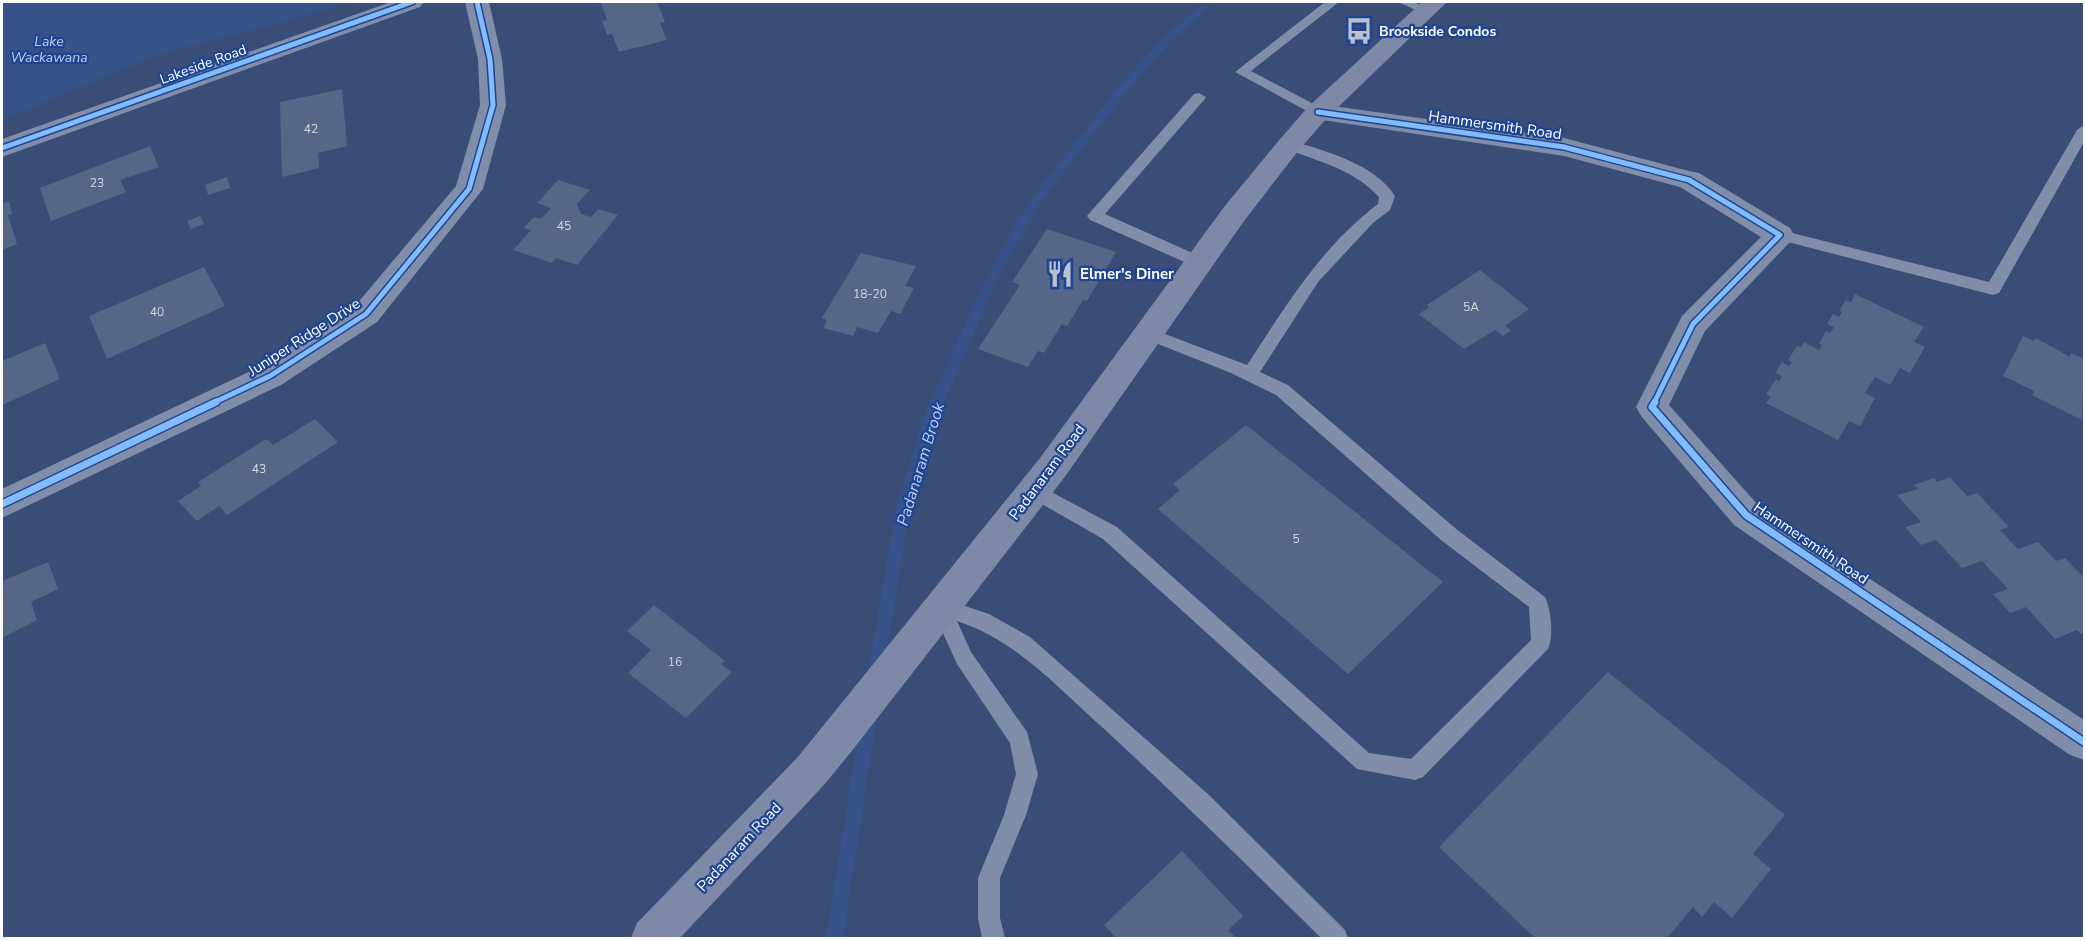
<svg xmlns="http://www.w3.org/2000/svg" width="2086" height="940" font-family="'Nunito Sans',sans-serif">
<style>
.water{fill:#375288}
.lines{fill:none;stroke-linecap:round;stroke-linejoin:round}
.stream{fill:#375288;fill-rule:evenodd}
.building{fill:#556687}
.lane{fill:#818eaa;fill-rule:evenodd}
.street{fill:#818eaa;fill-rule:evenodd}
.secondary{fill:#7d89a6;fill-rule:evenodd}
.cycleway-far1-casing{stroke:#1f4591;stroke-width:8}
.cycleway-casing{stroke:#1f4591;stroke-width:10}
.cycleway-far1{stroke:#80bcff;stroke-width:5}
.cycleway{stroke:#80bcff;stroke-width:7}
.labels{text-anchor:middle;stroke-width:4.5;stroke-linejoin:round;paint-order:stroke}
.number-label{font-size:12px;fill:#d4d9e1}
.far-poi-label{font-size:14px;font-weight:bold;fill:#fff;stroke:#1f4591;text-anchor:start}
.far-water-label{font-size:14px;font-style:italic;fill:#bcd0f4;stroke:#1f4591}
.far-street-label{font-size:14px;fill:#fff;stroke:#1f4591}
.street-label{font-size:15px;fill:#fff;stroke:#1f4591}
.poi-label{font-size:15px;font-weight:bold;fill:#fff;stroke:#1f4591;text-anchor:start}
.water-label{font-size:16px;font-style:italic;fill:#bcd0f4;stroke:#1f4591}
</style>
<rect width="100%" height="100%" fill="#394d77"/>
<!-- water -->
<path class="water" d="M2,2H354L155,56L2,120Z"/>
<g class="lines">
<!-- stream -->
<g class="stream">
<path d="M1206,2H1216L1172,40L1126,92L1039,204L999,276L938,416L909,512L884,673L881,678L876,680L871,678L868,673L895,512L924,416L987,276L1031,199L1118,88L1164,36Z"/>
<path d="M869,709L874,711L877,716L843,938H826L861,716L864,711Z"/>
</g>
</g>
<!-- building -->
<g class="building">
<path d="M601,2H657L665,22L660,23L667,40L619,52L612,34L607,35L602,21L607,20Z"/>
<path d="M342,89L347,146L318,153L319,168L282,177L280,102Z"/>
<path d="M150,146L159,167L120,180L126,192L51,221L40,188Z"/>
<path d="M227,177L230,188L208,195L205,185Z"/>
<path d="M558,180L590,190L577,204L581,214L591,217L598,209L618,215L577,265L556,258L552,263L513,250L531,230L523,228L534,217L541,219L551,208L537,203Z"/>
<path d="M9,201L12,214L8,215L17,244L2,250V204Z"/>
<path d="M200,216L204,224L191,229L187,221Z"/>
<path d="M1047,229L1116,252L1087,301L1083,300L1067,326L1062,324L1044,353L1038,351L1028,367L978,349L1020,285L1012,282Z"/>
<path d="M861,253L916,266L905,286L914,288L900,314L891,311L878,333L857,327L853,336L823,328L827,320L822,318Z"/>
<path d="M204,267L225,306L107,359L89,316Z"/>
<path d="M1480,270L1529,309L1505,326L1511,330L1503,336L1495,330L1464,349L1419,314L1429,307L1427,305Z"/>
<path d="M1855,294L1924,327L1914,342L1925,347L1910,373L1900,368L1890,385L1875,377L1865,393L1875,398L1860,426L1849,421L1838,440L1766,403L1771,397L1766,394L1776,379L1779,381L1782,376L1775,373L1782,362L1789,366L1792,362L1788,360L1797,346L1801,348L1804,342L1819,350L1822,345L1819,344L1826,331L1830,333L1834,327L1827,324L1833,314L1839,317L1842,312L1839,311L1846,300L1851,302Z"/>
<path d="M2023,336L2034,341L2036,338L2070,357L2071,353L2084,359L2082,420L2032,395L2034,391L2003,376Z"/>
<path d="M45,343L60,379L2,405V361Z"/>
<path d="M315,419L338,442L227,515L219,506L197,521L178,501L201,486L198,482L266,439L273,445Z"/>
<path d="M1246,425L1443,582L1348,674L1158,509L1180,490L1173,484Z"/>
<path d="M1950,477L1967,496L1977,493L2009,527L2000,530L2018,549L2038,542L2056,561L2065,558L2084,578V633L2081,634L2077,630L2055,639L2026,607L2010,613L1993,594L2008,589L1982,561L1962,568L1936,540L1921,545L1905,527L1921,522L1897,495L1918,489L1914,485L1934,478L1937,482Z"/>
<path d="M48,562L58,589L31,602L37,620L2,638V581Z"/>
<path d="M654,605L725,661L721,664L732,672L686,718L628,673L651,650L627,631Z"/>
<path d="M1608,672L1785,815L1753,854L1771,869L1732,918L1714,902L1702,917L1693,907L1667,938H1535L1439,847Z"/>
<path d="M1182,851L1243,916L1228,930L1236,938H1116L1104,925Z"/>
</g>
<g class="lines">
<!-- lane -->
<g class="lane">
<path d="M1325,2H1339L1251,71L1323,109V115L1318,117L1235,72Z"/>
<path d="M1398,2H1414L1432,10L1425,14Z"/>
<path d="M1199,93L1206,97L1204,100L1105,214L1206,259L1208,263L1206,267L1200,269L1090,220L1087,216L1194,94Z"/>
<path d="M2084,125V142L1999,293L1993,295L1780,240L1772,235L1780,230L1989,282L2077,130Z"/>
<path d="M1289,140C1323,150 1375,164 1395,196L1390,210L1373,223L1318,282L1260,372L1288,385L1455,528L1545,597C1551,609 1554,637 1548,649L1423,777L1415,780L1357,769L1103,539L1028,496L1025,491L1028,486L1034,483L1040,486L1117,527L1369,753L1411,759L1531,640L1529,607L1441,540L1276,395L1231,373L1143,338L1141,334L1149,328L1247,365C1285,307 1321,247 1378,204L1379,197C1355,170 1317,161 1284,148L1282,145Z"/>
<path d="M941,598L989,614L1030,637L1209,795L1345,930L1348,938H1321C1249,867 1177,796 1102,727C1057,687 1016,640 957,621L971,652L1027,732L1038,774L1026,815L1000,878V918L1005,938H982L978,918V878L1004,815L1016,774L1010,743L957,664L931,607L934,601Z"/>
</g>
<!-- street -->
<g class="street">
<path d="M391,2H424L420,7L2,157V139Z"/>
<path d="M465,2H489L502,59L506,105L483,189L377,322L281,385L2,518V489L259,367L355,306L456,186L480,105L478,59Z"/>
<path d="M1318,104L1564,138L1689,171L1699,173L1790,228L1794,235L1790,242L1705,331L1669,405L1758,505L2084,720V760L2070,755L1734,525L1641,416L1636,407L1682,316L1761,237L1680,187L1564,156L1309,118L1305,112L1309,106Z"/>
</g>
<!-- secondary -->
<path class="secondary" d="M1422,2H1447L1327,118L1298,151L1244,221L1064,478L851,752L824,785L680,938H631L637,923L796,759L823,726L1040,458L1224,207L1280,139L1309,106Z"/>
<defs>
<g id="cycleway-far1">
<path d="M1318,112L1564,147L1689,180L1780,235L1693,324L1654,403"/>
<path d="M2,148L412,2"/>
<path d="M213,403L270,376L366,314L469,189L493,105L490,59L477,2"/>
</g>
<g id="cycleway">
<path d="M1655,402L1652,407L1746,515L2084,742"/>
<path d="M2,504L216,402"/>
</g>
</defs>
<!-- cycleway-far1 casing -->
<use href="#cycleway-far1" class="cycleway-far1-casing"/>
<!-- cycleway casing -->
<use href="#cycleway" class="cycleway-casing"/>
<!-- cycleway-far1 -->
<use href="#cycleway-far1" class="cycleway-far1"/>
<!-- cycleway -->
<use href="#cycleway" class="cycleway"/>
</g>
<!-- icons -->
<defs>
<symbol id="bus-bare" viewBox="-9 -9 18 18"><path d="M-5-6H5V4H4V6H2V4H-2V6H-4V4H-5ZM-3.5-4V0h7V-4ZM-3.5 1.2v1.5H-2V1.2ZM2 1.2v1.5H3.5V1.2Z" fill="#bac1cf" stroke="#1f4591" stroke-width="2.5" paint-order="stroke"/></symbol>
<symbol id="restaurant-bare" viewBox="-9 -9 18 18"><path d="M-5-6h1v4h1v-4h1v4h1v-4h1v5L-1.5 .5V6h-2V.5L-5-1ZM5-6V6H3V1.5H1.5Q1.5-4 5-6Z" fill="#bac1cf" stroke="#1f4591" stroke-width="2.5" paint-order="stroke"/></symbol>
</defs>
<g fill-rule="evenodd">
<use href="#bus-bare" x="1340" y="12" width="38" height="38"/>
<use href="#restaurant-bare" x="1041" y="255" width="38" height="38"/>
</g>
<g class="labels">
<!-- number labels -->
<g class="number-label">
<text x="311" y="133">42</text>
<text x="97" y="187">23</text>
<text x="564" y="230">45</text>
<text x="870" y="298">18-20</text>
<text x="1471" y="311">5A</text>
<text x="157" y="316">40</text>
<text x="259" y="473">43</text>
<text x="1296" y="543">5</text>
<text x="675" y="666">16</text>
</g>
<!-- far-poi labels -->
<g class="far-poi-label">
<text x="1379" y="36">Brookside Condos</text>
</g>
<!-- far-water labels -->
<g class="far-water-label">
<text x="49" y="46">Lake<tspan x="49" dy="16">Wackawana</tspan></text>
</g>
<!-- far-street labels -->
<g class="far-street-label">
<text transform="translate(203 64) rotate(-20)" y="5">Lakeside Road</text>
</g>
<!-- street labels -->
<g class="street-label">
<text transform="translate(1495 125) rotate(8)" y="5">Hammersmith Road</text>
<text transform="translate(304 337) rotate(-33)" y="5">Juniper Ridge Drive</text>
<text transform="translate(1047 472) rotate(-53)" y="5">Padanaram Road</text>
<text transform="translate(1811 543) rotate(34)" y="5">Hammersmith Road</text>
<text transform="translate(739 847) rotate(-47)" y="5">Padanaram Road</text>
</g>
<!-- poi labels -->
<g class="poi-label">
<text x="1080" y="279">Elmer's Diner</text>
</g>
<!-- water labels -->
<g class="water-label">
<text transform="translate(920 464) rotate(-73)" y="6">Padanaram Brook</text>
</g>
</g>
<!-- border -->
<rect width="2086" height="940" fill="none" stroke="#ffffff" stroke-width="6"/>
</svg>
